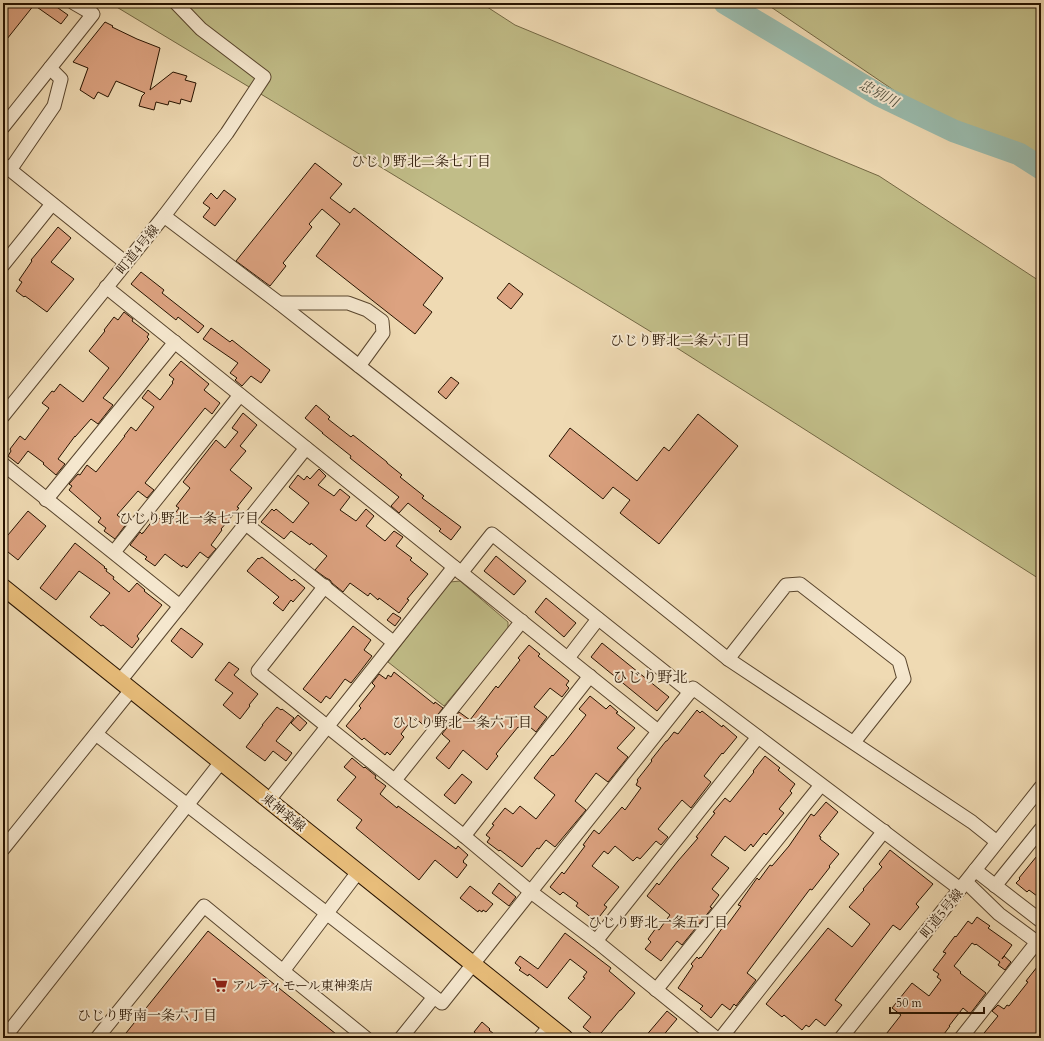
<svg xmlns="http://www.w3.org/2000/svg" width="1044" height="1041" font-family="Cardo,'Noto Serif JP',serif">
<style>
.green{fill:#c1bd88;stroke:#746844}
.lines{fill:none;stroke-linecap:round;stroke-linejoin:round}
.river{stroke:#9abbad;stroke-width:23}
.building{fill:#dca280;stroke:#271300}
.minor-casing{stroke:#59452d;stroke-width:15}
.major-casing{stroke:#271300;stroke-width:18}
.minor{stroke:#f5e7ce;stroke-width:13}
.major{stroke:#e8bd7a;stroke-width:16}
.labels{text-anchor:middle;stroke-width:4;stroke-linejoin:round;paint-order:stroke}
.street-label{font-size:13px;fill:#271300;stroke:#f5e7ce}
.poi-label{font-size:13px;fill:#271300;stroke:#f5e7ce;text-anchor:start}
.water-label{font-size:14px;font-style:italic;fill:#4f4e3d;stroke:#f5e7ce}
.neighbourhood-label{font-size:14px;fill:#271300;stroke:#f5e7ce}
.quarter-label{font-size:15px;fill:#271300;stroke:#f5e7ce}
</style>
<rect width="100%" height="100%" fill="#efdab3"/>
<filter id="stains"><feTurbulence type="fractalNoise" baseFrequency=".005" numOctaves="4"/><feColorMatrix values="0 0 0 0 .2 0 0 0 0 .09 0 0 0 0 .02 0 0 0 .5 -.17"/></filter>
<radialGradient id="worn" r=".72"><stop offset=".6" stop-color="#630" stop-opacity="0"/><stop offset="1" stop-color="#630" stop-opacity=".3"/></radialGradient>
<!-- green -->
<g class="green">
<path d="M110,3H481L515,25L879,176L1041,282V580L666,341L274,102Z"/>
<path d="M765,3H1041V168L1019,154L954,131Z"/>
<path d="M460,581L508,622V629L444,706L388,662L450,582Z"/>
</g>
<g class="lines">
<!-- river -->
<path class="river" d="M725,3L879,95L954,131L1019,154L1041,168"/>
</g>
<!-- building -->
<g class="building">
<path d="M12,3H51L68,15L61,24L34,5L3,44V14Z"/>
<path d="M105,22L113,26L112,27L137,39L160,48L150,90L173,72L187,76L185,80L196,83L191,102L181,99L180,104L169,101L168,105L156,102L154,110L139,106L142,96L145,93L116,81L108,97L98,92L94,99L80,90L88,68L73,62Z"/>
<path d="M315,163L342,184L330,198L350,213L354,208L443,278L423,305L432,312L415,334L316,256L340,224L322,209L309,224L312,227L283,263L286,266L270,286L236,261Z"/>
<path d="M224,190L236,199L215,226L203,217L210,208L203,203L211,193L217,199Z"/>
<path d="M58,227L71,238L51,262L74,279L47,312L25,296L24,297L16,291L22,282L19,280L32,261L31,260L41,248Z"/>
<path d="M141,272L164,290L162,293L204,326L198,333L178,317L176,320L131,284Z"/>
<path d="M509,283L523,294L511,309L497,298Z"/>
<path d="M124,312L133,319L132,321L149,334L147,337L149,339L120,377L103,398L113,405L98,424L91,419L75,437V436L58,459L65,464L56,475L43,464L44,463L28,451L18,464L8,456L11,451L10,449L20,436L25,440L49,408L42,403L52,391L54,392L60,384L83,402L109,368L89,351L105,331L104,330L114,317L118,320Z"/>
<path d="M211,328L230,342L232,340L270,370L261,383L251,376L242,386L235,380L237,378L230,373L238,363L203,339Z"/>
<path d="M181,361L209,384L204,390L220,403L212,414L205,408L145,483L154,490L147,498L138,491L117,515L127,523L115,539L104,531L106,528L98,522L101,518L69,490L72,486L69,484L78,474L80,475L87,465L96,472L125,436H124L131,427L136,431L154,407L142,398L148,390L160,400L173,383L172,382L174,379L169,375Z"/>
<path d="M451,377L459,383L446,399L438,392Z"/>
<path d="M316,405L330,417L328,419L351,437L353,435L387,462V463L402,475L400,477L424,496L422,498L461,527L451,540L439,531L441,529L408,503L399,513L391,506L399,497L350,458L351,456L322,433H323L305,418Z"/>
<path d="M243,413L257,425L240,446L246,451L230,470L252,488L237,507L239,508L221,529L222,530L211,545L216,549L208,558L200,552L187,568L183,565L182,567L165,554L155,566L145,559L147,557L130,545L140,532L142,534V533H143L156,516L167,524L179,508L176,506L190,488L183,482L216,440L225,448L238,432L232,428Z"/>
<path d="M698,414L738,446L659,544L620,513L630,500L613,487L603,499L549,456L570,428L637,481L664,447L669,451Z"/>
<path d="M319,469L326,476L318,485L334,496L340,489L350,497L340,510L356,521L366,509L374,516L366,526L385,541L394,531L403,537L396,546L412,558L410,560L428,574L407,599L409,600L399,613L379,598L378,600L370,593L368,596L350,583L343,592L332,583L330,580L326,578L315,570L327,556L311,543L310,545L291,531L284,539L261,522L272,509L274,511L276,509L293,523L309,503L289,487L298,475L304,480L307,476L310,479Z"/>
<path d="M28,511L46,526L18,560L3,548V541Z"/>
<path d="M75,543L105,567L104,568L107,569L106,571L114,577L113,579L129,592L137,583L145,590L144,591L162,605L137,636L139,639L132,648L103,625L101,626L90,617L110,593L79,571L56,600L40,588Z"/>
<path d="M496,556L526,581L514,595L484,571Z"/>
<path d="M262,557L292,581L294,579L305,588L293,602L291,600L283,611L273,603L279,597L247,571L258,558L259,559Z"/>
<path d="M546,598L576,623L564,637L535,612Z"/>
<path d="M393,613L401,618L395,626L387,620Z"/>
<path d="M353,626L371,640L364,650L372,656L359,673L351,683L345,679L330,699L326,696L321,703L303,689Z"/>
<path d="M181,628L203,644L192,658L171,641Z"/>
<path d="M602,643L669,697L657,711L591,657Z"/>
<path d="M529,645L540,654L538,656L569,681L566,685L569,688L562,697L550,688L534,707L547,717L536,732L525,723L520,728L518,727L496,754L498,756L487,770L463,750L449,769L436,758L450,741L442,734L459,712L470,720L496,686L498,688L520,660L518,658Z"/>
<path d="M229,662L239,669L234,675L258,694L249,705L250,706L240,719L223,705L233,693L215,680Z"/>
<path d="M394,672L434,704L435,702L443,708L427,728L414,717L401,734L404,737L390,755L387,752L385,755L364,738L362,740L346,726L361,708L359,706L375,686L372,683L379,674L386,679L388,675L391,677Z"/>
<path d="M590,696L606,709L610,705L618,712L616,713L635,728L617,748L628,757L608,782L596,773L575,801L586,810L555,847L546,840L539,849L537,848L522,867L500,850L499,851L487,842L490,838L486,835L494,825L492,824L505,808L513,814L520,806L536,819L555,795L534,778L552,755L553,756L564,743L586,715L579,709Z"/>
<path d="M277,707L281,710L282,709L294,718L276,741L292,753L286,761L273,751L265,761L246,747L263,725H262Z"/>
<path d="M697,710L700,713L702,711L722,727L723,725L737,737L723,754L722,753L704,776L711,782L691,808L682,800L658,829L668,837L661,845L656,841L640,859L637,857L633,861L615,846L608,854L604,851L592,866L619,887L604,905L607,907L596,921L576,906L578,903L563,892L560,895L550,887L562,872L564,874L585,846L583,845L594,830L599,834L622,807L625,810L641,788L636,785L638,781L637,780L652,761L651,760L666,741H667L674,732L678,734Z"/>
<path d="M298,715L307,723L300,731L291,723Z"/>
<path d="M765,756L780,768L778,770L795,784L790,791L792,793L779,809L784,813L766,835L764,833L753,847L751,844L745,851L725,836L711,855L729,868L712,889L719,895L710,907L712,908L682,945L677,941L661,961L645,949L651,942L648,939L656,928L659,930L670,915L647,896L657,883L659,885L678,861L698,838L696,837L715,813L713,812L725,798L730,802L754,772L753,771Z"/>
<path d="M352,758L364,768L365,767L376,776L375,778L386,786L380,794L397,808L398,806L456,849L458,846L468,855L463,861L464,862H463L467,865L457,878L435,860L419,880L356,828L362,820L337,800L356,777L344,767Z"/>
<path d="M462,774L472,782L455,804L444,795Z"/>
<path d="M826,802L838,812L819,836L821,837L820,839L839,854L829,866L830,867L812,890L810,889L747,973L756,980L736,1006L734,1004L730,1010L722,1004L711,1018L700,1009L703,1006L678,988L693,966L691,964L697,957L699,959L700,957L701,958L723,927L725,928L741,906L738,905L757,878L759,880L770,865L772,866L789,846L811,814L814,816Z"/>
<path d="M890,850L933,884L916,904L919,907L900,930L893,925L835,1000L842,1005L825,1026L816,1019L809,1027L806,1025L802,1030L784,1015L782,1017L766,1004L828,928L852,947L870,924L849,907L864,890L863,889L882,867L879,864Z"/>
<path d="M1041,851V899L1029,890L1027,892L1016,883L1020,879L1019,878Z"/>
<path d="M499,883L516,897L509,906L492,893Z"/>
<path d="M470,886L493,904L486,912L483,910L482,912L479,910L478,912L460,898Z"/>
<path d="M977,917L990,926L988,928L1012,945L1002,959L1004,956L1011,962L1005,970L998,965L1000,962L976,944L975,945L972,943L954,966L961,972L960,973L986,993L970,1014L963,1008L949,1026H950L941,1038H883L901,1015L892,1008L912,983L929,996L941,980L937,977L939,974L933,970L946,953L943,952L955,936L956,937L968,921L972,924Z"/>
<path d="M208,931L341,1038H122Z"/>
<path d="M565,933L611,968L609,971L635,993L621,1010H620L597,1038L583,1027L591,1017L568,998L585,978L583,977L587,972L570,959L547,988L529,974L528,976L519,970L521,968L515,963L520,956L538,969Z"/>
<path d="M1041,962V1038H980L998,1016L992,1011L998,1005L1004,1009L1007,1005L1009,1006L1028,982L1026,981Z"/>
<path d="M667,1011L677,1019L661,1038H644Z"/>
<path d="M482,1022L490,1029L489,1030L499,1038H482L474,1032Z"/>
</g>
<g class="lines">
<defs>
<g id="minor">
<path d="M3,127L93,14L74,3"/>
<path d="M3,164L126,263"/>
<path d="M10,170L54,106L61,79L50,68"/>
<path d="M164,216L279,303L359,366L523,495L728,659L972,822L997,842"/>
<path d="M3,265L52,204"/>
<path d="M106,287L658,731"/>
<path d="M279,303H348L367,310L382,321L383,333L359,366"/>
<path d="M3,416L164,216L227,133L264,77L201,29L176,3"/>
<path d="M3,464L180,606"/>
<path d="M46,500L175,342"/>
<path d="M246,524L393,642"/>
<path d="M114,552L240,395"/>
<path d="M461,573L492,534L690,692"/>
<path d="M325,586L258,671L464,836L531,892L596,941L716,1038"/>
<path d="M568,658L598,619"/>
<path d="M728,659L786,585L800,584L899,661L904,679L854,742"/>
<path d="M120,681L180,606L306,448"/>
<path d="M96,734L442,1003L693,688L960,889"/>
<path d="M395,780L522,621"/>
<path d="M269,800L454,567"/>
<path d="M464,836L590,676"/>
<path d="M3,849L131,690"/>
<path d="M975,870L1041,921"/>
<path d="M966,882L999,914L1041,945"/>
<path d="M995,886L1041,829"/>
<path d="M596,941L758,737"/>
<path d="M283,971L366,1038"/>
<path d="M656,990L821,785"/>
<path d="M4,1038L221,762"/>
<path d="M97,1038L204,906L283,971L358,872"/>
<path d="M401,1038L434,997"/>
<path d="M540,1038L550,1026"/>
<path d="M721,1038L884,831"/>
<path d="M841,1038L960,889L1041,787"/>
<path d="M961,1038L1037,942"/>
</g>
<path id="major" d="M3,587L565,1038"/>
</defs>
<!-- minor casing -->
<use href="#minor" class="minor-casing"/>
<!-- major casing -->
<use href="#major" class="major-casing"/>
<!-- minor -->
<use href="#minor" class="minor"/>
<!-- major -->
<use href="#major" class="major"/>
</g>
<!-- icons -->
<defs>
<symbol id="supermarket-bare" viewBox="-9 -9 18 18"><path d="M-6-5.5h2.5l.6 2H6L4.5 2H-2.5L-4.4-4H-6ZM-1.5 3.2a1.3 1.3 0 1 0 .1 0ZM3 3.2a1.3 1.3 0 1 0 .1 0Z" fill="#8f2418" stroke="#f5e7ce" stroke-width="2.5" paint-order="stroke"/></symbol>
</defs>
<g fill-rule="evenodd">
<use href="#supermarket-bare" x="209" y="974" width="22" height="22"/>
</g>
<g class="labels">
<!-- street labels -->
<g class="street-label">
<text transform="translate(137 249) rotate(-51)" y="5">町道4号線</text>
<text transform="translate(284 812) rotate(39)" y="5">東神楽線</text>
<text transform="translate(941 913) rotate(-51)" y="5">町道5号線</text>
</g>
<!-- poi labels -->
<g class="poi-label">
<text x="232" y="990">アルティモール東神楽店</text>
</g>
<!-- water labels -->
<g class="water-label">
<text transform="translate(879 93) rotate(28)" y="5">忠別川</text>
</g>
<!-- neighbourhood labels -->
<g class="neighbourhood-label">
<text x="421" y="166">ひじり野北二条七丁目</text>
<text x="680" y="345">ひじり野北二条六丁目</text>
<text x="189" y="523">ひじり野北一条七丁目</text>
<text x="462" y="727">ひじり野北一条六丁目</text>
<text x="658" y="927">ひじり野北一条五丁目</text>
<text x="147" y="1020">ひじり野南一条六丁目</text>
</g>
<!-- quarter labels -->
<g class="quarter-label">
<text x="650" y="682">ひじり野北</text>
</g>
</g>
<!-- margin -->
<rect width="1044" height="1041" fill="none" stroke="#efdab3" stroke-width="16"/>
<rect x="4" y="4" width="1036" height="1033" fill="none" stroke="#271300" stroke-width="2"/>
<rect x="8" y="8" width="1028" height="1025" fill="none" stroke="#271300"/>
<!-- scale -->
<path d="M890 1007v6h94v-6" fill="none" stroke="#271300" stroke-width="2"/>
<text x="896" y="1007" font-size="12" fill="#271300" stroke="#f5e7ce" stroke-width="3" paint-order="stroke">50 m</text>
<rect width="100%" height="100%" filter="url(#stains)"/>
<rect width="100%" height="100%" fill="url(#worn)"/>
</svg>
